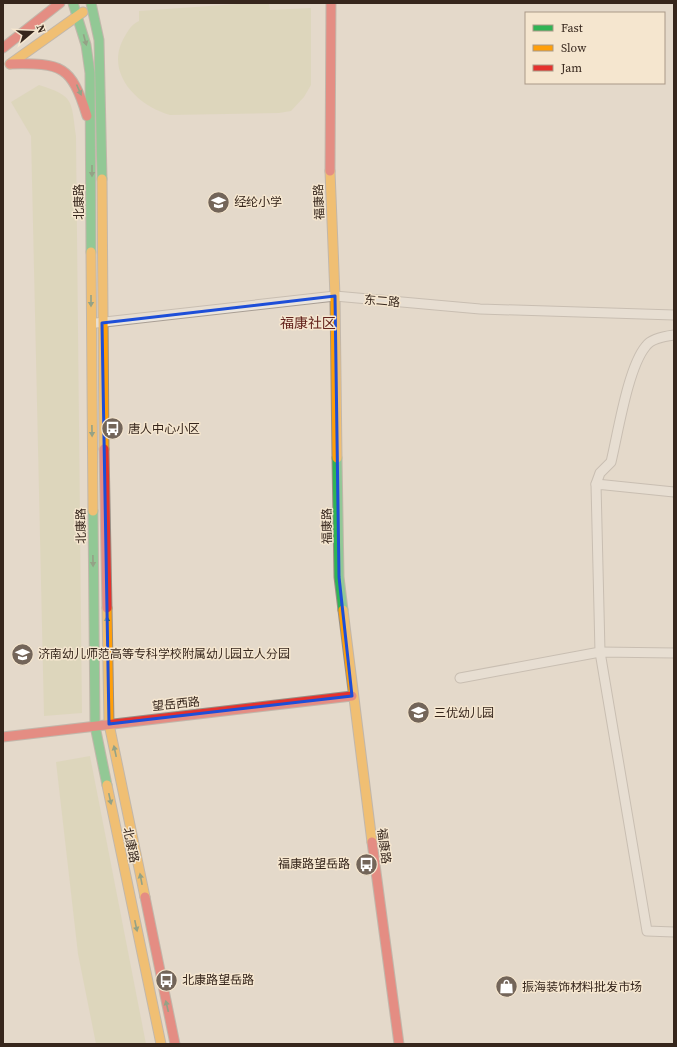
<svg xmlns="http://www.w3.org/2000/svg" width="677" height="1047" font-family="'Source Serif 4','Noto Sans SC',serif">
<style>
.green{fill:#d6d2ac}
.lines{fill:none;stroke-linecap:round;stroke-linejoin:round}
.street-casing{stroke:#a89e94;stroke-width:11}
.fast-casing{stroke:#988e84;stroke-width:11}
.slow-casing{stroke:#988e84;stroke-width:11}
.jam-casing{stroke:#988e84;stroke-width:11}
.street{stroke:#ebe5dc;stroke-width:9}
.fast{stroke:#30b455;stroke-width:9}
.slow{stroke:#ff9f0a;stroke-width:9}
.jam{stroke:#e5322d;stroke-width:9}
.oneway{fill:#345f33}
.marked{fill:none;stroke:#1d4ed8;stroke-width:3;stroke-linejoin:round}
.labels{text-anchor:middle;stroke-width:3;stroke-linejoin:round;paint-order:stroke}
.street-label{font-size:12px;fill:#36261c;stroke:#f5e6cf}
.poi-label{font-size:12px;fill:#36261c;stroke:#f5e6cf;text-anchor:start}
.quarter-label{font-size:14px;fill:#63221b;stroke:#f5e6cf}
</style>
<rect width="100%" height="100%" fill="#e4d9ca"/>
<!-- green -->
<g class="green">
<path d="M251,3H269L270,10L311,8V85L304,97L291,111L279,113L170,115C137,106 103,72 125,36C129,29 132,24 139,21V11Z"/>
<path d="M39,85C75,96 71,101 76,136L82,713L44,716L31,136L11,102Z"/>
<path d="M90,756L146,1044H96L78,954L56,762Z"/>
</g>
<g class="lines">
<defs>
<g id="street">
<path d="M96,323L335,296L480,309L674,315"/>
<path d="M596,484L600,473L611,462C618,433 628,367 646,346C651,339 666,336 674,335"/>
<path d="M674,653L600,652L647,931L674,932"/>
<path d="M460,678L600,652L596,484L674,492"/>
</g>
<g id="fast">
<path d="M73,3L86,45L90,73L91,252"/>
<path d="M91,3L99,40L102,179"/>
<path d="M337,458L339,577L343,610"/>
<path d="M93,511L95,726L107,785"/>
</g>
<g id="slow">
<path d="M10,64L83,12"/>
<path d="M330,171L335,296L337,458"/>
<path d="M102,179L104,449"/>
<path d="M91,252L93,511"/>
<path d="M107,608L109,724L145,897"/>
<path d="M343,610L372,842"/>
<path d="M107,785L161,1044"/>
</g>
<g id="jam">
<path d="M3,48L60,3"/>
<path d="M10,64C62,63 71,65 87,116"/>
<path d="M330,171L331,3"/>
<path d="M104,449L107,608"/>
<path d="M3,737L352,696"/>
<path d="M372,842L399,1044"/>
<path d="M145,897L175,1044"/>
</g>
</defs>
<!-- street casing -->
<use href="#street" class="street-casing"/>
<!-- fast casing -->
<use href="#fast" class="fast-casing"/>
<!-- slow casing -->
<use href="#slow" class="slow-casing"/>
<!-- jam casing -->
<use href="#jam" class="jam-casing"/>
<!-- street -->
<use href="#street" class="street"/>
<!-- fast -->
<use href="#fast" class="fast"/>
<!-- slow -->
<use href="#slow" class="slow"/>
<!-- jam -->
<use href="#jam" class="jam"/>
</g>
<!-- one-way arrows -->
<defs><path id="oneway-solid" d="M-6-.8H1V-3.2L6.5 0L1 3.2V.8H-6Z"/></defs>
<g class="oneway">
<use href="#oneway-solid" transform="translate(85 40) rotate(75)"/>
<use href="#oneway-solid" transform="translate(79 90) rotate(66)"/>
<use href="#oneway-solid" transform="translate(92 171) rotate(90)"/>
<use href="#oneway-solid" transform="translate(91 301) rotate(90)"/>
<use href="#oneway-solid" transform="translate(92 431) rotate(89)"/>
<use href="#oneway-solid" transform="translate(93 561) rotate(89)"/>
<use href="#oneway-solid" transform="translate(107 622) rotate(-91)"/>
<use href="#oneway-solid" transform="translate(115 751) rotate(-102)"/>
<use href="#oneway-solid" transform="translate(110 799) rotate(78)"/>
<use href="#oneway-solid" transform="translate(141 879) rotate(-101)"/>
<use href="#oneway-solid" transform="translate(136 926) rotate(78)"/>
<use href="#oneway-solid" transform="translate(167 1006) rotate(-103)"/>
</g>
<!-- marked area -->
<path d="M0 0H677V1047H0ZM335,296L339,577L352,696L109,724L102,323Z" fill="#e4d9ca" fill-opacity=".55" fill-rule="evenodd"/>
<path class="marked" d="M335,296L339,577L352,696L109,724L102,323Z"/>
<!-- icons -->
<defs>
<symbol id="school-disc" viewBox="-11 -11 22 22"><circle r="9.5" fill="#736559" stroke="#f5e6cf"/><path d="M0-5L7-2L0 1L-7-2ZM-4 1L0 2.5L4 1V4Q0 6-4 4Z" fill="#fff"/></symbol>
<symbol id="bus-disc" viewBox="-11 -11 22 22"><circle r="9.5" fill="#736559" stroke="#f5e6cf"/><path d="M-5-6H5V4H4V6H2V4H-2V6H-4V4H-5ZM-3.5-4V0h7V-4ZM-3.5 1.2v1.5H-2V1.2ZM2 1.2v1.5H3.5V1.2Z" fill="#fff"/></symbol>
<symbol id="shop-disc" viewBox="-11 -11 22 22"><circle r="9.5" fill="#736559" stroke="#f5e6cf"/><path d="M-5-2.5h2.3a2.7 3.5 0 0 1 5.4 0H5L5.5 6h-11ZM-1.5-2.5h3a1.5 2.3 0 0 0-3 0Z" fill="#fff"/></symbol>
</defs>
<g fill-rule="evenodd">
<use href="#school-disc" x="206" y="190" width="25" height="25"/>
<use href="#bus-disc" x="100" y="416" width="25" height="25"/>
<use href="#school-disc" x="10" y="642" width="25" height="25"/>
<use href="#school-disc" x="406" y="700" width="25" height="25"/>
<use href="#bus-disc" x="354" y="852" width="25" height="25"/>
<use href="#bus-disc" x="154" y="968" width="25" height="25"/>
<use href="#shop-disc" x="494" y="974" width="25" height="25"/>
</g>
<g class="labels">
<!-- street labels -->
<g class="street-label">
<text transform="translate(79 202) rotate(-90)" y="4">北康路</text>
<text transform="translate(319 202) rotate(-92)" y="4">福康路</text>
<text transform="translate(382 301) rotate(5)" y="4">东二路</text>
<text transform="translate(81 526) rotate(-91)" y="4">北康路</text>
<text transform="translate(327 526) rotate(-91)" y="4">福康路</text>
<text transform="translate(176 704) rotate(-6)" y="4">望岳西路</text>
<text transform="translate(131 845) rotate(78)" y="4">北康路</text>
<text transform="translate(384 846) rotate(82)" y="4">福康路</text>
</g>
<!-- poi labels -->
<g class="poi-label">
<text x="234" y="206">经纶小学</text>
<text x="128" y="433">唐人中心小区</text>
<text x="38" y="658">济南幼儿师范高等专科学校附属幼儿园立人分园</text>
<text x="434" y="717">三优幼儿园</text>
<text x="350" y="868" text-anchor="end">福康路望岳路</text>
<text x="182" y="984">北康路望岳路</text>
<text x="522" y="991">振海装饰材料批发市场</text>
</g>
<!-- quarter labels -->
<g class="quarter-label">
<text x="308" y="328">福康社区</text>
</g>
</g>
<!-- border -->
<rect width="677" height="1047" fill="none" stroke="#36261c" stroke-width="8"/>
<!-- legend -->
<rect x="525" y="12" width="140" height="72" fill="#f5e6cf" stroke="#a99987"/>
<rect x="533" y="25" width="20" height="6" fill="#30b455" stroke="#a99987"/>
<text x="561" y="32" font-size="12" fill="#36261c">Fast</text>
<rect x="533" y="45" width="20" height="6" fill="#ff9f0a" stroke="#a99987"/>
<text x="561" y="52" font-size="12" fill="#36261c">Slow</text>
<rect x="533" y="65" width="20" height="6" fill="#e5322d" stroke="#a99987"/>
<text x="561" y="72" font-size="12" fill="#36261c">Jam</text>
<!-- north arrow -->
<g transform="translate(32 32) rotate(71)" stroke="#f5e6cf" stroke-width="3" paint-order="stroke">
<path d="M0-3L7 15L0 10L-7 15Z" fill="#36261c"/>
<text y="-6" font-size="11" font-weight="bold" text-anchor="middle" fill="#36261c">N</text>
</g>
</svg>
